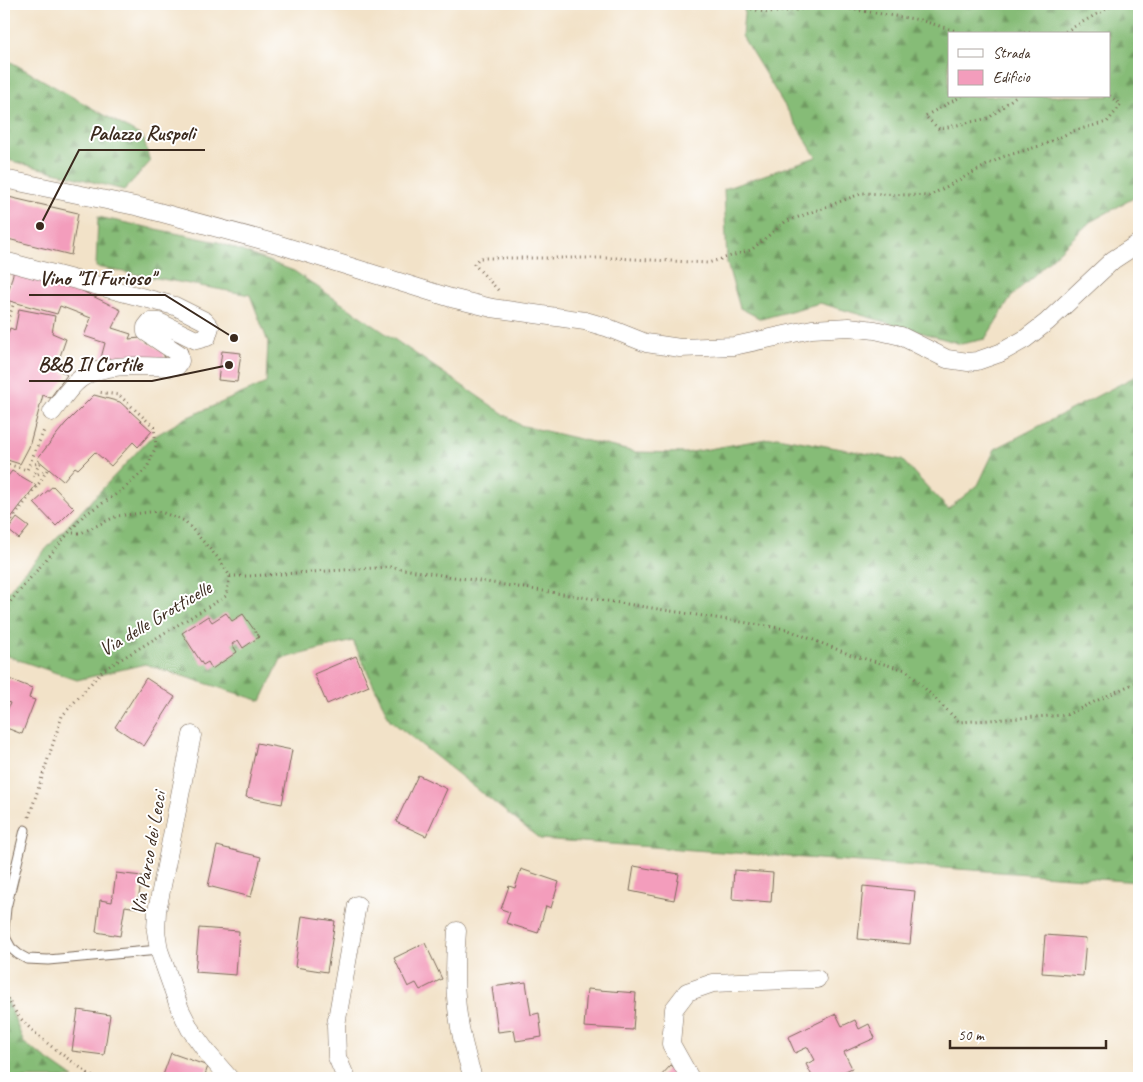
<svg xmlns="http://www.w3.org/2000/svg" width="1143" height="1082" font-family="Caveat,sans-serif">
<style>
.forest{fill:url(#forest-firs);stroke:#60734a;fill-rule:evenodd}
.building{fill:#f39dbc}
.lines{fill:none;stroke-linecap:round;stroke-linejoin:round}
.service-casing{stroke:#7b6a5a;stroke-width:11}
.minor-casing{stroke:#7b6a5a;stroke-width:19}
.path{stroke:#7b6a5a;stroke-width:3;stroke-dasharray:1 4;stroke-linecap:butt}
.service{stroke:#fff;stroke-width:9}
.minor{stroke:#fff;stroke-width:18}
.labels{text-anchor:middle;stroke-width:4;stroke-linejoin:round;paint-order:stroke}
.street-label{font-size:20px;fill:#3b2a1e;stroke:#fff}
.leader{fill:none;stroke:#3b2a1e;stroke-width:2}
.callout-dot{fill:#3b2a1e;stroke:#fff;stroke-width:2}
.callout-label{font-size:21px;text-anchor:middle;font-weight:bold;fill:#3b2a1e;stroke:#fff;stroke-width:4;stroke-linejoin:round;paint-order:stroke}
</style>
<defs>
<pattern id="forest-firs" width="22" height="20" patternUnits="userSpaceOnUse" patternTransform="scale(1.25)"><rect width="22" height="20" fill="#86bc77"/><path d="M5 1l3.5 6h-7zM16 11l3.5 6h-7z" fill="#6f9961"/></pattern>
</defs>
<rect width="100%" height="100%" fill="#fff"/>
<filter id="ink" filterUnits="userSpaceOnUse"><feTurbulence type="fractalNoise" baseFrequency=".02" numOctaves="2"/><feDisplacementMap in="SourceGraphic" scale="10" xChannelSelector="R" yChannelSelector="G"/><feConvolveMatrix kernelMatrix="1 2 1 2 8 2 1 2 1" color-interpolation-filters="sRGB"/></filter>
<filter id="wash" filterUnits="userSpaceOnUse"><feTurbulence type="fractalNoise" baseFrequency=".0096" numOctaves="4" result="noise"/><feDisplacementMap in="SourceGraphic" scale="20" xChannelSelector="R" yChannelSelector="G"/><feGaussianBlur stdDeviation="1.12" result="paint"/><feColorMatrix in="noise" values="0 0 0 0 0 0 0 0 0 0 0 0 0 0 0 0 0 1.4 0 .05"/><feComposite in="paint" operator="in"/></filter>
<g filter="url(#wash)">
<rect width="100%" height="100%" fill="#f2e2c8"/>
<!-- forest -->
<g class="forest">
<path d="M745,4H1139V195L1090,222L1012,296L985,339L961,344L820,303L761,319L740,308L727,263L724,189L816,157L742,36ZM949,34H1109V96H949Z"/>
<path d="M4,58L143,137L150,162L124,190L4,159Z"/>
<path d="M98,217L218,242L294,271L520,425L635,452L686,453L777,437L902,460L948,509L978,485L995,449L1132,378L1139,372V882L540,839L390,720L353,641L281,659L261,701L145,664L77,680L4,655V597L17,580L148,440L186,418L266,383L268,342L250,295L96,267Z"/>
<path d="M4,991L24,1043L74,1078H4Z"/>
</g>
<g id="blocks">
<!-- building -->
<g class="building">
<path d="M4,196L78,213L71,255L4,238Z"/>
<path d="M14,270L70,285L121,310L112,328L131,334L129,339L141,338L163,352L165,359L122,360L101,358L105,343L84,336L91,318L60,306L57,314L6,300Z"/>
<path d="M4,306L9,307L4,321Z"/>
<path d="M19,309L55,316L52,333L66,339L56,368L67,375L50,398L43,395L29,447L20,464L4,459V344L10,328L15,330Z"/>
<path d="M222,351L241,353L237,382L218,380Z"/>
<path d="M94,395L120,402L152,431L138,447L133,442L111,466L95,452L78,469L75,467L63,481L37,459L65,424Z"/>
<path d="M12,471L36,485L4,527V481Z"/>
<path d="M53,486L74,508L56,526L34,503Z"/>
<path d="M17,518L29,527L19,539L8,530Z"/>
<path d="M226,613L232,621L243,614L259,637L243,648L238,640L232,644L237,652L212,669L208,662L203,665L182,633L208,616L212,622Z"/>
<path d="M356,656L369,686L327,704L314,674Z"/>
<path d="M146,678L175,697L144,746L115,727Z"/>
<path d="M9,679L32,688L29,698L35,700L22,734L4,727V718L10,703L4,701V692Z"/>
<path d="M257,743L292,750L282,804L246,797Z"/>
<path d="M418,775L447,789L426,836L396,822Z"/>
<path d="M217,846L261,857L251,897L208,886Z"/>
<path d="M634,866L679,874L674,900L630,891Z"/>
<path d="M521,869L559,882L551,908L546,906L538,933L506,923L510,912L501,909L509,886L515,888Z"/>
<path d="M734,870L773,873L771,902L732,899Z"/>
<path d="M116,873L142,876L137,908L125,906L120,936L96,932L100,900L112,902Z"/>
<path d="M863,886L915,891L910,944L858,939Z"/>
<path d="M302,916L335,921L327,972L295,967Z"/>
<path d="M199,928L239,931L236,975L195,972Z"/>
<path d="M1045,935L1086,938L1083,976L1042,973Z"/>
<path d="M425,943L442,979L420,990L416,983L408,987L394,958Z"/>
<path d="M526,982L531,1015L539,1013L542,1037L516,1041L514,1030L498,1032L492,987Z"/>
<path d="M587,989L636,993L633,1030L584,1027Z"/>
<path d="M78,1010L110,1015L104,1055L72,1051Z"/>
<path d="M836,1014L842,1026L855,1020L859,1029L869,1024L875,1038L844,1052L852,1068L831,1078H813L806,1064L815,1060L808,1047L795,1053L788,1037Z"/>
<path d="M171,1053L208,1066L204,1078H162Z"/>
<path d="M671,1065L685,1077L684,1078H659Z"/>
</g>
</g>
</g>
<g filter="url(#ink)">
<use href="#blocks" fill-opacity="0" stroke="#7b6a5a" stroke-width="1"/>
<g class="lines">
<defs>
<path id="service" d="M25,830L6,908L4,929L6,939L11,948L18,954L27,959L48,960L159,950"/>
<g id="minor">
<path d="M4,179L140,207L277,244L451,298L492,308L585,321L606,327L646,343L680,348L734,346L812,329L849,327L875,330L901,336L947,359L968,362L977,361L1000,353L1025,339L1047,322L1113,260L1139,243"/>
<path d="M4,261L175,306L205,321L210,327L207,337L196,340L159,322H150L146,327V332L179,354L180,361L177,366L171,367C144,366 103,362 80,379C69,387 61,401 52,412"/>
<path d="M192,735L157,911L156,931L159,950L180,1009L190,1029L209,1055L229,1078"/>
<path d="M457,931C452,987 456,1025 473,1078"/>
<path d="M346,1078L337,1057L336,1025L357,905"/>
<path d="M690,1078L671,1044L674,1009L687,992L713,983L817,979"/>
</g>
</defs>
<!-- service casing -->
<use href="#service" class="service-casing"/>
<!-- minor casing -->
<use href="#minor" class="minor-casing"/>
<!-- path -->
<g class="path">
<path d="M732,4L768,13L831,6L920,20L966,34"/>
<path d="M1014,34L1032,32L1034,34"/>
<path d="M1061,34L1115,4"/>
<path d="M962,96L925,116L939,129L989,118L1016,96"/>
<path d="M498,290L474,264L479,258H615L708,263L751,250L785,222L863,193L929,196L1002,157L1043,145L1073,131L1107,122L1121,105L1109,95"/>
<path d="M4,303L13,305L4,333"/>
<path d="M4,463L27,470L45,428"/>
<path d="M4,527L6,528L4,531"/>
<path d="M6,528L40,482L47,470L33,476L40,463L29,465"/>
<path d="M230,576H249L390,567L786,629L851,655L906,670L959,722L1066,715L1139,681"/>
<path d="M4,609L84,515L120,492L147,468L156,446L154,427L119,395L98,392"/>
<path d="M29,817L62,716L103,670L226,596L230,576L218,558L185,521L158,511L117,516L81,533H69"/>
<path d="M4,995C11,1003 15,1013 22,1020C43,1043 70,1059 94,1078"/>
</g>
<!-- service -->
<use href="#service" class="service"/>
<!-- minor -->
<use href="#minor" class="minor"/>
</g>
</g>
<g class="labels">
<!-- street labels -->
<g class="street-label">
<text transform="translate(155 618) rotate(-31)" y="7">Via delle Grotticelle</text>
<text transform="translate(148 853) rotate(-80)" y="7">Via Parco dei Lecci</text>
</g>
</g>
<!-- callouts -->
<path class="leader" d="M40 226L79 150H205M234 338L165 295H29M229 365L152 381H29"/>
<g class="callout-dot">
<circle cx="40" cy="226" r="5"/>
<circle cx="234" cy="338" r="5"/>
<circle cx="229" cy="365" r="5"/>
</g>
<g class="callout-label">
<text x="142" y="140">Palazzo Ruspoli</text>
<text x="97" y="285">Vino "Il Furioso"</text>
<text x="90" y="371">B&amp;B Il Cortile</text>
</g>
<!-- margin -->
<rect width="1143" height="1082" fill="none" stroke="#fff" stroke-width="20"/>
<!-- legend -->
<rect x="948" y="32" width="162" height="65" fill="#ffffff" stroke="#b1aaa5"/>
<rect x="958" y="49" width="25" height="8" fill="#ffffff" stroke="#b1aaa5"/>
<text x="993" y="58" font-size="15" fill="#3b2a1e">Strada</text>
<rect x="958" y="70" width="25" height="15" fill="#f39dbc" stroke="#b1aaa5"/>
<text x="993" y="82" font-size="15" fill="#3b2a1e">Edificio</text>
<!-- scale -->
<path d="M950 1040v8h156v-8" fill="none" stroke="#3b2a1e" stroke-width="2.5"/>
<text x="958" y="1040" font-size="15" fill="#3b2a1e" stroke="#ffffff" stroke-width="4" paint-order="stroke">50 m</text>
</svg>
